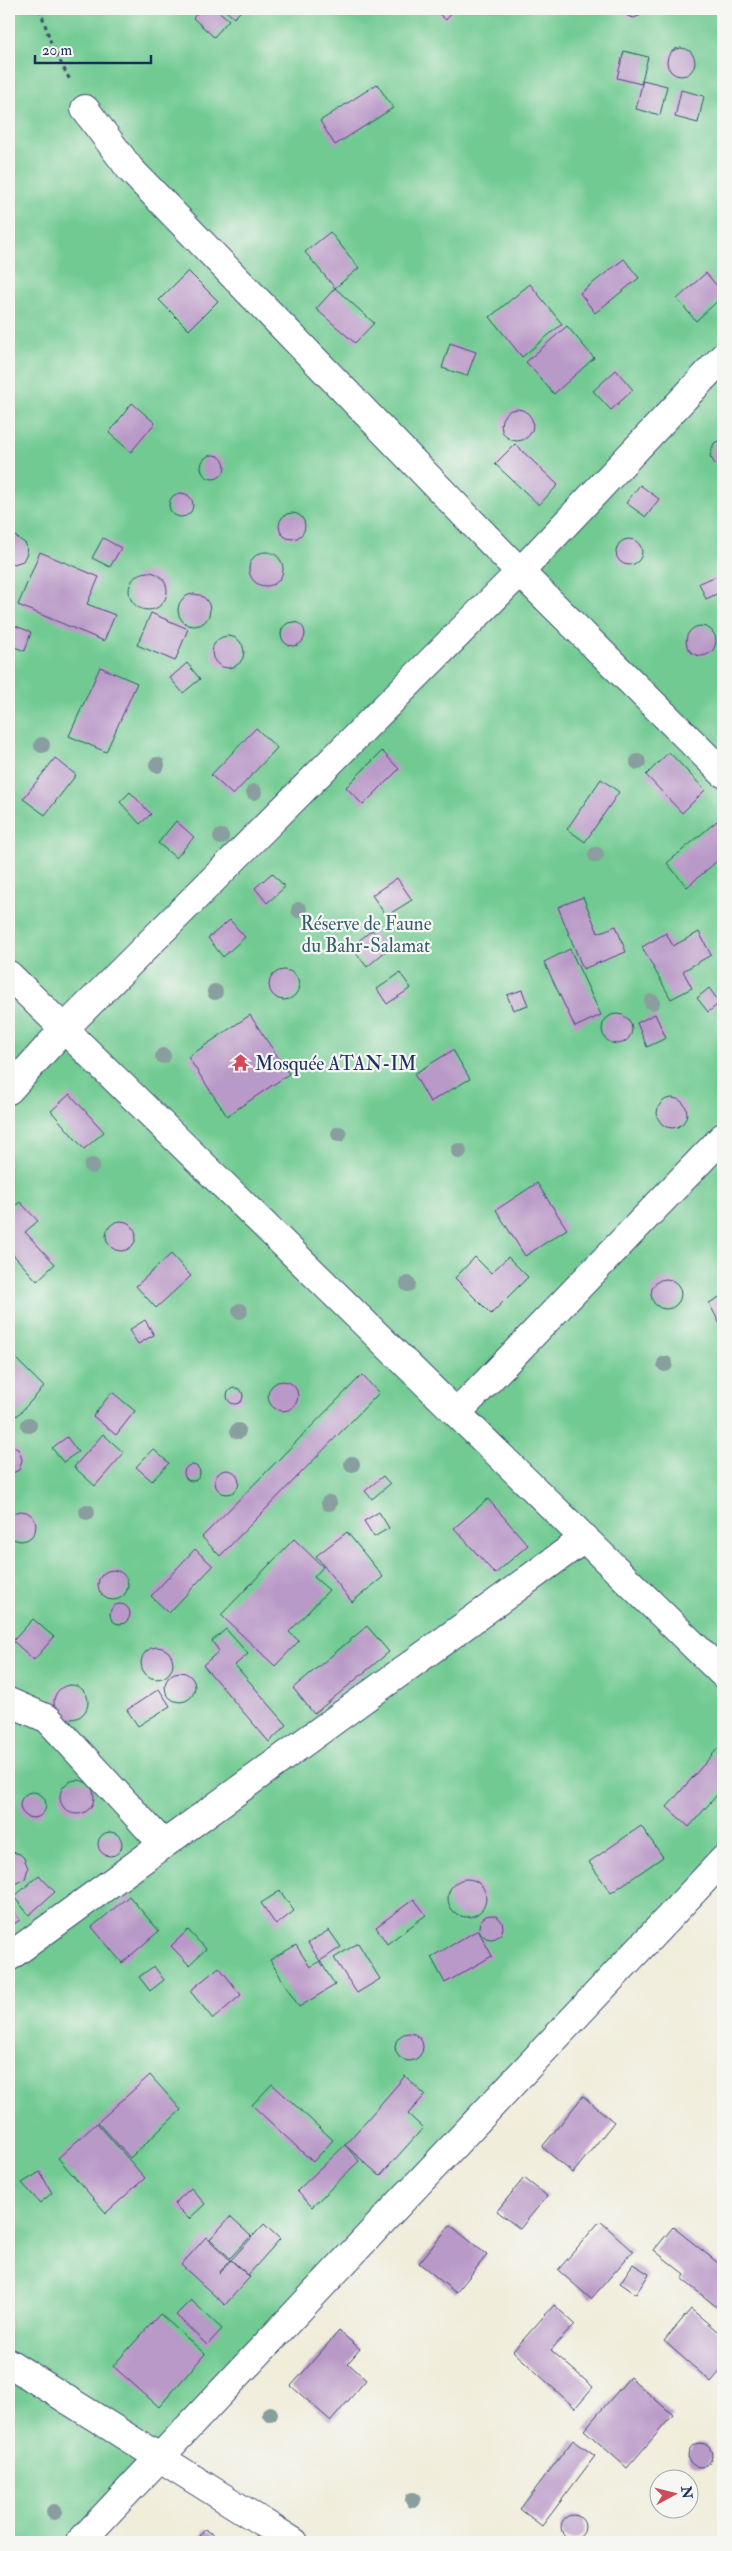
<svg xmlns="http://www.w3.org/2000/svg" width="732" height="2551" font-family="'IM FELL Double Pica',serif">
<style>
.green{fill:#6fca91;stroke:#457c78}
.building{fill:#b999c7}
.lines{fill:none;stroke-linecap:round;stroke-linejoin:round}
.minor-casing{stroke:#3b4c71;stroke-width:30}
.major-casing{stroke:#3b4c71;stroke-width:30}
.path{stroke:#3b4c71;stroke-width:3;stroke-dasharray:4 4;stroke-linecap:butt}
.minor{stroke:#fff;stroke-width:28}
.major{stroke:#fff;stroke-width:28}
.tree{fill:#899e9e}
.labels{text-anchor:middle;stroke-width:4.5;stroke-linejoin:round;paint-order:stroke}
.park-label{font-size:19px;fill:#345e6d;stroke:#f6f6f2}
.poi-label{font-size:19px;fill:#1b2f5e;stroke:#f6f6f2;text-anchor:start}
</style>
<rect width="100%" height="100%" fill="#f6f6f2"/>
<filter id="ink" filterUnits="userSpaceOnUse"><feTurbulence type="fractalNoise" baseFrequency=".02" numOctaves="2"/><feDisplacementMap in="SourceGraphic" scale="10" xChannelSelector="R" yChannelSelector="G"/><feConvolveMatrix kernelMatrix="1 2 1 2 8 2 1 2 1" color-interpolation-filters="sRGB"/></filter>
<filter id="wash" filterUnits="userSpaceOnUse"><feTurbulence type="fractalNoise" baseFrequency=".0096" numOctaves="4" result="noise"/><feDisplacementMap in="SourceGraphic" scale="20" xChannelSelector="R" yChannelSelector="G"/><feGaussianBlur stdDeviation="1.12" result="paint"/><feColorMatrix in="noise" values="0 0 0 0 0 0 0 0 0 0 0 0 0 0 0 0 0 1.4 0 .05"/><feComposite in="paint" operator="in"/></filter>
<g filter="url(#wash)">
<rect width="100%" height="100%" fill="#f0eddb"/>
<!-- green -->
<path class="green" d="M9,9H723V1859L80,2542H9Z"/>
<g id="blocks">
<!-- building -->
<g class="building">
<path d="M201,9H216L229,20L214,37L193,18Z"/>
<path d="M224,9H243L234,18Z"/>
<path d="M433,9H455L446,20Z"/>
<path d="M622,9H644L641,15L634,18L627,16Z"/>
<circle cx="681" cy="62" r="14"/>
<path d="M624,51L648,57L641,84L617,78Z"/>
<path d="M643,80L667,86L660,115L636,109Z"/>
<path d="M377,84L393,108L335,145L320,121Z"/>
<path d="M681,90L704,96L698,123L675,117Z"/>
<path d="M330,232L359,268L335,288L374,323L355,343L316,309L335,288L305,252Z"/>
<path d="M624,259L639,278L595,313L580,293Z"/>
<path d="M188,271L218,301L189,330L159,300Z"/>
<path d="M706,273L723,293V296L696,321L677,299Z"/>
<path d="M530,284L562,324L522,357L490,317Z"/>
<path d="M567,326L594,358L554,394L526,362Z"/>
<path d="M450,343L476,352L467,376L442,368Z"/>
<path d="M616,370L633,390L611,410L593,391Z"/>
<path d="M132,403L155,423L131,452L109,433Z"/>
<circle cx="517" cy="425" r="16"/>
<path d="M723,439V468L715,464L710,456L714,443Z"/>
<path d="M515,444L558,485L539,505L495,464Z"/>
<circle cx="213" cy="467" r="12"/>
<path d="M640,485L659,499L646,517L626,503Z"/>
<circle cx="181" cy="505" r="12"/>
<circle cx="292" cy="526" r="13"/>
<path d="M15,536L26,544L27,553L23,561L14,564L9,563V537Z"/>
<path d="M103,538L121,548L110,567L92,558Z"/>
<circle cx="629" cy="552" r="13"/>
<path d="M40,552L99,577L87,604L115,615L104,641L18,605Z"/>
<circle cx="266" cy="569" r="17"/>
<circle cx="148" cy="591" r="19"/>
<path d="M722,574L723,591L706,599L699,583Z"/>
<circle cx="194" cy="610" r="16"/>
<path d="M151,613L188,629L175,661L137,645Z"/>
<circle cx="293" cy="634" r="12"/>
<path d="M13,625L31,632L25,651L9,645Z"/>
<circle cx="701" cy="641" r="15"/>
<circle cx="228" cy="652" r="16"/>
<path d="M187,663L200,679L183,693L170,678Z"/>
<path d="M100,667L137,683L106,752L69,736Z"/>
<path d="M256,728L277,748L233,795L211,775Z"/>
<path d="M382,751L399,769L363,805L346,787Z"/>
<path d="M669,752L705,790L682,813L646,775Z"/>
<path d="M55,758L76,775L45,815L23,799Z"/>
<path d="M601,779L619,792L585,842L567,829Z"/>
<path d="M130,792L151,814L140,824L120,802Z"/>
<path d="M176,821L194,837L176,858L158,843Z"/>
<path d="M717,821L723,829V856L687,887L667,863Z"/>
<path d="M272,873L285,887L267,903L255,888Z"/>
<path d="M397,878L412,900L386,916L372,895Z"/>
<path d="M583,897L598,933L616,926L626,952L583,969L558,907Z"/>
<path d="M230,920L245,937L223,957L208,938Z"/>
<path d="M372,930L388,949L367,967L351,947Z"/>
<path d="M699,932L711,955L683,971L692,988L671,999L642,947L666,933L673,946Z"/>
<path d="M570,949L601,1015L575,1027L544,962Z"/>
<circle cx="284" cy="985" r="15"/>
<path d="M400,973L411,988L387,1004L377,989Z"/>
<path d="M709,988L720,1003L708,1012L697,998Z"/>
<path d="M522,990L528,1005L513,1010L507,995Z"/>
<circle cx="617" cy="1029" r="15"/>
<path d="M655,1014L666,1038L647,1047L637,1023Z"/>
<path d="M250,1015L289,1074L227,1116L188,1057Z"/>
<path d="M453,1050L470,1079L430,1102L414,1074Z"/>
<path d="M70,1094L104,1132L84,1149L51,1111Z"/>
<circle cx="672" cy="1113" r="15"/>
<path d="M537,1183L567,1229L525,1256L496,1210Z"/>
<path d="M20,1202L38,1221L25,1232L55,1264L37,1281L9,1250V1211Z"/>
<circle cx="121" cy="1236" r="15"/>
<path d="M171,1254L191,1276L156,1308L136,1286Z"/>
<path d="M475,1257L491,1273L508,1257L528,1277L491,1314L455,1278Z"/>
<circle cx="666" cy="1294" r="15"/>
<path d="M723,1295V1328H722L709,1303Z"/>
<path d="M145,1320L154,1335L138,1344L129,1330Z"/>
<path d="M9,1352L44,1387L17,1416L9,1408Z"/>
<path d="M362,1375L379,1393L220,1556L202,1537Z"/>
<circle cx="283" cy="1396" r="15"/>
<circle cx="235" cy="1396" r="8"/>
<path d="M112,1392L135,1411L116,1435L93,1416Z"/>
<path d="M103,1434L124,1453L95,1486L74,1467Z"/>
<path d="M67,1437L78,1452L63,1462L52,1448Z"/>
<path d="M9,1444L19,1450L22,1460L19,1470L9,1475Z"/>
<path d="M153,1449L169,1463L152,1481L136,1467Z"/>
<circle cx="192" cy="1473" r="8"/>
<circle cx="227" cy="1482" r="12"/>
<path d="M383,1476L390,1484L372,1499L365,1491Z"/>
<path d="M488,1499L528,1545L495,1574L454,1528Z"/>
<circle cx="21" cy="1526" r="15"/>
<path d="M379,1512L389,1528L374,1537L364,1521Z"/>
<path d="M347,1532L383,1577L352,1602L316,1556Z"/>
<path d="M294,1539L323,1567L314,1577L329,1590L289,1632L299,1641L275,1666L221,1615Z"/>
<path d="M195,1549L213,1566L169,1613L151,1596Z"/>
<circle cx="113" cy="1585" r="15"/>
<circle cx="120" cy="1614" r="10"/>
<path d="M33,1619L54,1637L34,1660L13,1641Z"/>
<path d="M367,1626L389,1652L314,1714L293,1688Z"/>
<path d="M226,1629L248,1654L235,1665L287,1725L269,1742L203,1665L219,1651L212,1641Z"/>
<circle cx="157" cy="1663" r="16"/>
<circle cx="180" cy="1687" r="15"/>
<circle cx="71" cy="1702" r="17"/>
<path d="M159,1689L170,1706L138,1726L127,1710Z"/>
<path d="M718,1748L723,1753V1788L689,1827L667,1807Z"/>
<circle cx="77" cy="1797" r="17"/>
<circle cx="33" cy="1805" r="13"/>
<path d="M641,1826L663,1857L611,1893L589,1862Z"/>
<circle cx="110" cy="1844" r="12"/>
<path d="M9,1851L20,1854L24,1858L28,1868L25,1879L10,1886Z"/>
<path d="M39,1875L55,1892L29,1915L14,1897Z"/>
<circle cx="467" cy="1898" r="19"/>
<path d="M280,1891L294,1911L276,1925L261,1903Z"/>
<path d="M129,1896L159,1931L122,1963L92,1927Z"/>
<path d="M414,1899L426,1915L387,1944L376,1927Z"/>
<path d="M9,1904L20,1920L9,1927Z"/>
<circle cx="491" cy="1927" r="12"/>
<path d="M188,1930L206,1949L189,1965L171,1946Z"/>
<path d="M329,1930L341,1947L320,1961L308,1943Z"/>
<path d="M478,1930L492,1956L445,1983L431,1957Z"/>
<path d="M358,1943L380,1979L357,1993L334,1958Z"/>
<path d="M296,1945L310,1967L320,1961L335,1985L299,2007L270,1960Z"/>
<path d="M154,1966L164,1980L150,1991L139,1977Z"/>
<path d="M219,1967L241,1995L213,2019L190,1991Z"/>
<circle cx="409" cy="2047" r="14"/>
<path d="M150,2075L181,2110L130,2158L98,2122Z"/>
<path d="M405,2076L425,2095L408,2114L423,2128L380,2176L345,2145L359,2161L312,2207L297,2191L345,2145Z"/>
<path d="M272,2084L333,2140L313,2162L252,2105Z"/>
<path d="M583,2096L614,2122L573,2173L542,2147Z"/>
<path d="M97,2123L145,2178L106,2213L58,2158Z"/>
<path d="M40,2172L52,2193L40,2203L22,2183Z"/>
<path d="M524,2178L547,2196L520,2229L497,2211Z"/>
<path d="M191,2188L205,2204L189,2219L174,2204Z"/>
<path d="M230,2217L251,2236L230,2258L210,2239Z"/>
<path d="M600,2221L633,2251L591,2299L558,2270Z"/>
<path d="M264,2224L280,2239L248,2275L231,2260Z"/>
<path d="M450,2225L487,2255L456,2293L419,2263Z"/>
<path d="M673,2227L723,2267V2312L682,2279L685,2275L654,2250Z"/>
<path d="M206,2237L230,2260L219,2273L231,2260L250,2277L225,2305L181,2265Z"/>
<path d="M633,2264L649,2274L636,2294L620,2283Z"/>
<path d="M191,2300L222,2329L207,2345L176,2315Z"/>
<path d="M554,2305L575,2324L551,2350L593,2387L575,2408L513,2351Z"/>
<path d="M691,2309L723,2336V2368L711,2382L664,2341Z"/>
<path d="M160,2314L205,2354L159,2407L113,2366Z"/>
<path d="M339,2331L360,2349L348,2363L366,2380L331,2421L291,2386Z"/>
<path d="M630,2377L673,2415L627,2468L584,2430Z"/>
<path d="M573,2440L595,2456L542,2526L520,2509Z"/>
<circle cx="700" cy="2455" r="12"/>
<circle cx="573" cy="2527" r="12"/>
<path d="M205,2529L224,2542H196Z"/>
</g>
</g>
</g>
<g filter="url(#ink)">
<use href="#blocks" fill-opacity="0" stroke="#3b4c71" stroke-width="1"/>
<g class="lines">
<defs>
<g id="minor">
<path d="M85,109L130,169L520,572L723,773"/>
<path d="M9,975L723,1674"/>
<path d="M9,1090L63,1030L520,572L723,357"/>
<path d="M458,1412L723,1137"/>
<path d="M9,1702L48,1719L163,1844"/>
<path d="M9,1957L585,1538"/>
<path d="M9,2363L294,2542"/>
</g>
<path id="major" d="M80,2542L723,1860"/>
</defs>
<!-- minor casing -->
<use href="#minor" class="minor-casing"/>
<!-- major casing -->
<use href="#major" class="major-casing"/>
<!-- path -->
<path class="path" d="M40,9L52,46L70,80"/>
<!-- minor -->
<use href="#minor" class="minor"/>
<!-- major -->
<use href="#major" class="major"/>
</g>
<!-- trees -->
<g class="tree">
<circle cx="42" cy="745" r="8"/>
<circle cx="638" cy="762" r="8"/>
<circle cx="157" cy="765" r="8"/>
<circle cx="254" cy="792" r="8"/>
<circle cx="221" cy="837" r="8"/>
<circle cx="596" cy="855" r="8"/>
<circle cx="299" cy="910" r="8"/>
<circle cx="215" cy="992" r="8"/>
<circle cx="652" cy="1002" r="8"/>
<circle cx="163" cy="1056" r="8"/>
<circle cx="339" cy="1134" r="8"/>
<circle cx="459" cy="1151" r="8"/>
<circle cx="92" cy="1166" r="8"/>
<circle cx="408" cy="1284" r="8"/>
<circle cx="240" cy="1311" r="8"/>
<circle cx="665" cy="1364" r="8"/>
<circle cx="29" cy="1425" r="8"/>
<circle cx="238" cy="1431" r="8"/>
<circle cx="352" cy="1464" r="8"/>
<circle cx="329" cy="1503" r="8"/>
<circle cx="87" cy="1512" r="8"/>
<circle cx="270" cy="2414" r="8"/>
<circle cx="413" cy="2500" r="8"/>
<circle cx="54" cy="2512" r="8"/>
</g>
</g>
<!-- icons -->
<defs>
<symbol id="temple-bare" viewBox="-9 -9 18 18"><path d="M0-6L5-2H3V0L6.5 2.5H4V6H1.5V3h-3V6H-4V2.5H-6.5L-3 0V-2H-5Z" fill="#d1495b" stroke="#f6f6f2" stroke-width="2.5" paint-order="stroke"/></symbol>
</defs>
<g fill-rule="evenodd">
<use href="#temple-bare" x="228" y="1050" width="25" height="25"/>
</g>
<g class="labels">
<!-- park labels -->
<g class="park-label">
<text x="366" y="930">Réserve de Faune<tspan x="366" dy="22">du Bahr-Salamat</tspan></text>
</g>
<!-- poi labels -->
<g class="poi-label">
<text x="255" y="1070">Mosquée ATAN-IM</text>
</g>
</g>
<!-- margin -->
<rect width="732" height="2551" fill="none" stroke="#f6f6f2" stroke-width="30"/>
<!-- north arrow -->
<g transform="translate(674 2494) rotate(83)"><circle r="24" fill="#f6f6f2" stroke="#9ea6b7"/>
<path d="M0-4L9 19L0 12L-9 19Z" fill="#d1495b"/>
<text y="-8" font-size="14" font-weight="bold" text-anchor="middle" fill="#1b2f5e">N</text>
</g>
<!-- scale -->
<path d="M35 55v8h116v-8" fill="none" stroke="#1b2f5e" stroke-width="2.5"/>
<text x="42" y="55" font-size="15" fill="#1b2f5e" stroke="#f6f6f2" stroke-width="4" paint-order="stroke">20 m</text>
</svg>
